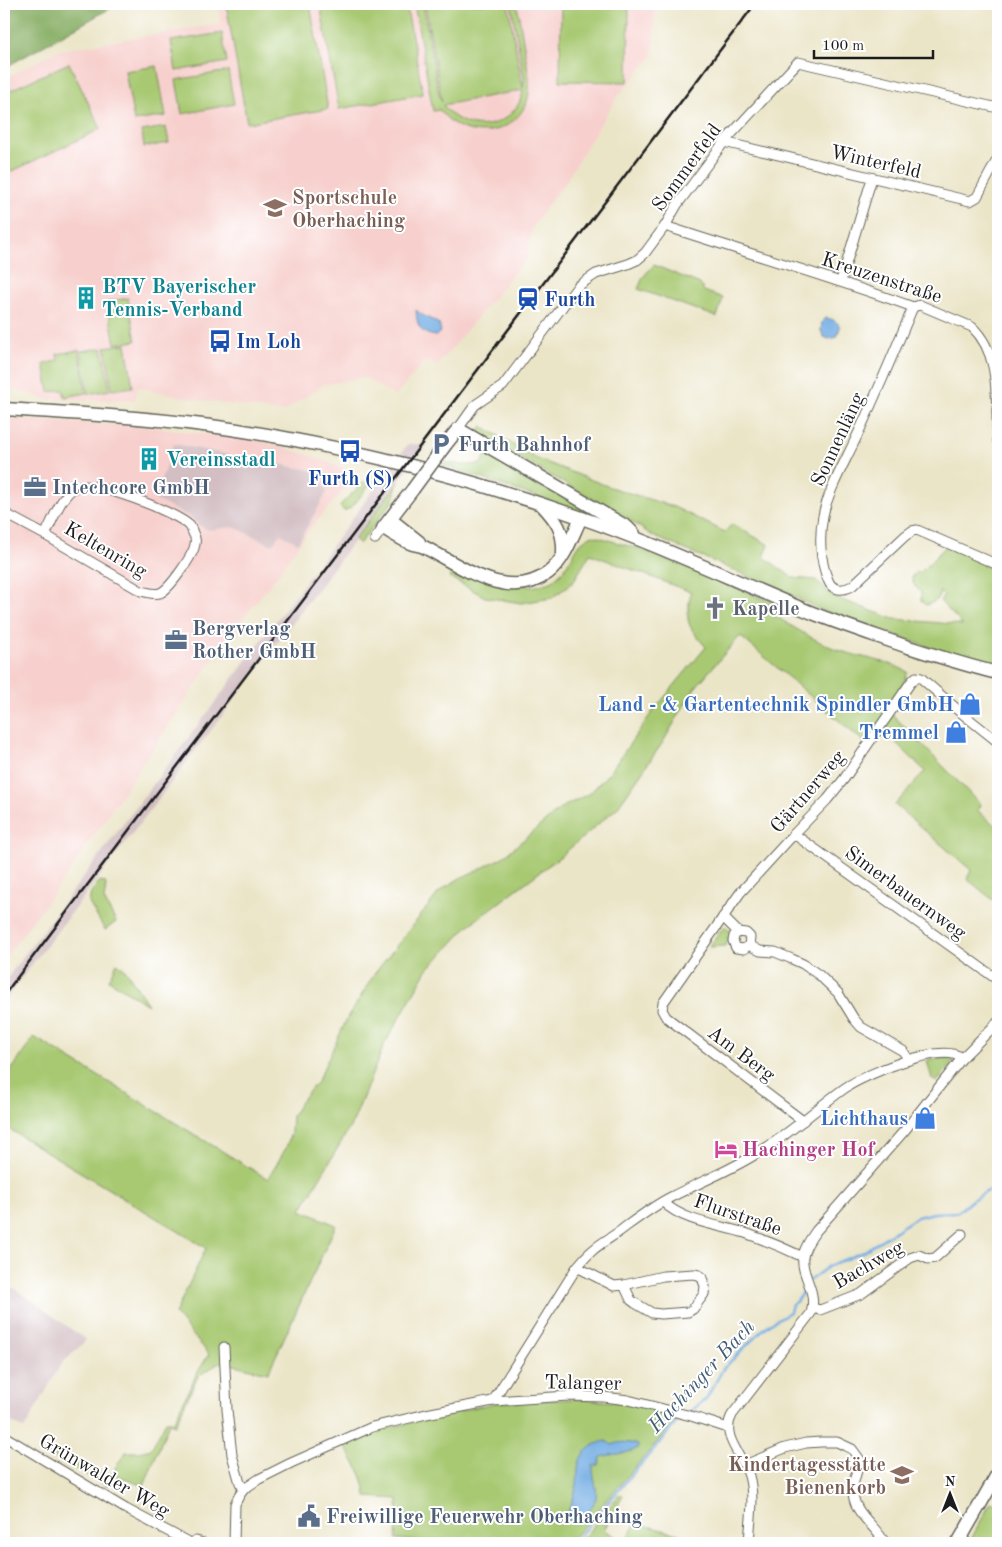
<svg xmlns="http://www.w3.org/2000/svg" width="1002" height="1547" font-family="'Old Standard TT',serif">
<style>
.built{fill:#f7d0cd;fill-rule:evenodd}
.industrial{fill:#d2bec3}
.green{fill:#a8c972;stroke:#627247;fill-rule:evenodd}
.forest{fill:#86ad64;stroke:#516440}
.water{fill:#74aee4;stroke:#486580}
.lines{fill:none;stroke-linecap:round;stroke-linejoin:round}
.stream{stroke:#74aee4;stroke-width:2.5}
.minor-casing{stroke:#646258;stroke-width:11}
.secondary-casing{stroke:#646258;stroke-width:15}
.minor{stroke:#fff;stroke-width:9}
.secondary{stroke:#fff;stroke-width:12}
.rail{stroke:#1c1c1c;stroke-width:2.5}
.secondary-bridge-casing{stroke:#646258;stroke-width:15;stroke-linecap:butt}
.secondary-bridge{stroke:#fff;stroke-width:12}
.labels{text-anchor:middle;stroke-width:4;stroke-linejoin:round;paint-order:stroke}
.street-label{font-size:20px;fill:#1c1c1c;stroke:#fff}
.education-label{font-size:20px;font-weight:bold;fill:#785e54;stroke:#fff;text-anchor:start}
.culture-label{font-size:20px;font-weight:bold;fill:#0d838f;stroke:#fff;text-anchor:start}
.transit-label{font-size:20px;font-weight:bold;fill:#164399;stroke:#fff;text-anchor:start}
.service-label{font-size:20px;font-weight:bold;fill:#4e5e75;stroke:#fff;text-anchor:start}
.worship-label{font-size:20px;font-weight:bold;fill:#5b616d;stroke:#fff;text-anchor:start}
.shop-label{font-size:20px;font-weight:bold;fill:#366cbe;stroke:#fff;text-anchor:end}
.hotel-label{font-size:20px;font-weight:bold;fill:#b23c85;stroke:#fff;text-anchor:start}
.water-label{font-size:21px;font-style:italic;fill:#445e76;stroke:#fff}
</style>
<rect width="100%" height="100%" fill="#fff"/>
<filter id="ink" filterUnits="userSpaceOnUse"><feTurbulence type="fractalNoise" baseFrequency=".02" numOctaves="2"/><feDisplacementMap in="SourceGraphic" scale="10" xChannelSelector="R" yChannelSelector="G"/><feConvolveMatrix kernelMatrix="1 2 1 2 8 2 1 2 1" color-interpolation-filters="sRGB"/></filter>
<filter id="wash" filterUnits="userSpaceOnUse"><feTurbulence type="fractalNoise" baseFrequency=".0096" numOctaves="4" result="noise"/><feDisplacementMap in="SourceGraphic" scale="20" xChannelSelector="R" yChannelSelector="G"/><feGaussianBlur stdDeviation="1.12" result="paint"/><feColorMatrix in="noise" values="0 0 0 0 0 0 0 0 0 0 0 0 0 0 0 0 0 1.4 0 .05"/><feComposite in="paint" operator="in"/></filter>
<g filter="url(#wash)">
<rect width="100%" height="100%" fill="#ebe5c8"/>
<!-- built -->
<g class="built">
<path d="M218,4H655L653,55L617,97L563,186L558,191L532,227L527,257L438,365L424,362L395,396L364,377L323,385L283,412L193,399L138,387L135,400L44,399L25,392L4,389V210L5,209L4,208V79L55,52L60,50L221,24Z"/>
<path d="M4,418L150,427L262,441L308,455L358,474L312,526L272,582L225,641L184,703L67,875L4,959ZM174,444L261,460L315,471L272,545L236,528L231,527L208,530L199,525L193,518Z"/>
</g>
<!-- industrial -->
<g class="industrial">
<path d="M174,444L315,471L327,492L298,543L280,534L272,545L236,528L231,527L208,530L199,525L192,518L154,499Z"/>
<path d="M408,444L426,445L225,712L4,1001V982L214,704Z"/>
<path d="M4,1282L24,1295L86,1340L60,1366L24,1429L4,1418Z"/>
</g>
<!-- green -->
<g class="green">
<path d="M226,4H310L328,109L247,123Z"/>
<path d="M320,4H406L423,94L339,109Z"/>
<path d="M414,4H423L438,90L442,102L425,4H508L523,88L524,78L511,4H517L529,77C529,86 530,95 526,104C510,139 461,141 440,110L433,111ZM523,90C522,100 516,110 508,116C486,133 458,126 443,105Z"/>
<path d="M561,4H629L628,82L560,81Z"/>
<path d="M222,33L227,62L176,71L171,41Z"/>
<path d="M69,63L101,129L4,175V93Z"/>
<path d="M157,66L166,116L134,121L125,71Z"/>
<path d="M228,71L234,104L182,114L176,80Z"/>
<path d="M166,127L169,143L144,147L142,131Z"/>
<path d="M654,265L700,284L704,291L723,298L717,317L638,289L643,277Z"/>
<path d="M128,298L136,341L115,344L107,302Z"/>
<path d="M126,344L133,387L112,390L105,347Z"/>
<path d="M102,348L110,390L88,394L81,351Z"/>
<path d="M79,350L86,393L65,397L63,390L49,392L44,364L58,361L57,354Z"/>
<path d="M482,426L535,458L610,487L674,507L725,532L732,524L769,545L764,557L793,578L816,580L834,597L894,619L963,625L940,601L944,596L939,591L940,594C937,601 933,603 926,605L921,601V592C915,587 912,584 912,576L917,572L920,573L946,546L998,571V664L972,659L929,647L819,609L785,592L653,536L623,516L476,434Z"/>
<path d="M487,450L610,522L443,465L445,462L463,465L481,464L485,457Z"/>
<path d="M365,481L370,484L352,507L344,511L340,507L342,503Z"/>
<path d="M399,481L395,491V498L359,544L355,539Z"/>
<path d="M592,535L652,553L774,603L767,611C790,625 813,640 838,650C861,658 886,660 908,672C898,698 881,720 865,743L740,636L694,689L663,742L617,808L561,856L468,926L427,970L384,1045L353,1122L301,1210L336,1225L268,1373L221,1362L198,1376L175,1425L169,1423L144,1486L116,1476L107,1486L47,1453L51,1448L109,1477L126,1452H139L151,1449L166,1421H174L196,1375L209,1354L175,1314L206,1248L4,1126V1081L34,1037L268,1179L286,1148L291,1133L292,1116L304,1097L317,1082L347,1019L375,973L440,891L460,878L482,868L503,857L561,808L590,793L610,772L653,711L706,647C686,624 685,622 691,592L590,554L573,582L552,598L521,603L485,597L449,577L454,568L532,587L551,582L564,570L580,543Z"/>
<path d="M893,715L980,804L978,811L998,828V904L967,879L971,870L895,805L925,771L882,729Z"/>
<path d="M100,881L105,882L106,886L104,900L116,922L105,930L89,903L91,892Z"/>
<path d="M724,926L732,933L725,946L709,947Z"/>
<path d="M117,963L125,969L148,1005L109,980Z"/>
<path d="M953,1058L955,1060L937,1082L932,1079L927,1061L929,1059Z"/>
<path d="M574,1399L631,1403L679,1417L577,1534L566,1543H415V1541L396,1539L398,1499L366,1497C365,1476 354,1462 344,1445L375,1431L494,1403Z"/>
<path d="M620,1494L623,1496L604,1530L625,1542L636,1523L682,1535L679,1543H579Z"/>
<path d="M991,1502L998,1505V1543H969Z"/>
</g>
<!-- forest -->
<path class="forest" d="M4,4H118L4,68Z"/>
<!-- water -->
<g class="water">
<path d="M416,310C425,318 430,318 439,324L441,331L436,336C419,334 417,325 416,310Z"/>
<path d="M826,318C833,319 837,321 840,327L837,337L829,339L824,337L821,331L822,322Z"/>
<path d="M606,1441L612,1445C620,1441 629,1442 638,1445V1448C626,1455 614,1453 601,1457L599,1465L593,1466C593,1490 605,1494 585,1515L573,1514L568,1522L565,1519C569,1509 573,1499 576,1489C578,1483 577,1476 578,1469C579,1453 591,1444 606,1441Z"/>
</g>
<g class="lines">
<!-- stream -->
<g class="stream">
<path d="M810,1280L829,1266L863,1252L917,1217L934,1213L958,1212L972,1200L998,1185"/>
<path d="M688,1413L706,1399L723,1369L754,1338L769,1324L790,1312L792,1304L797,1301L807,1284"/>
<path d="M573,1543L679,1420L683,1416"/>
</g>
</g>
</g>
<g filter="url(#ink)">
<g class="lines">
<defs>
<g id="minor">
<path d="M724,142L970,201L977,197L998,158"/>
<path d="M665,226C747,253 831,277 913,307L920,305L972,327C1002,355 995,401 998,441"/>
<path d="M841,281L872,178"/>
<path d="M913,307C895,350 877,393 857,436C847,458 827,493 823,516C819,536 820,561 828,580C832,591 843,591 852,586L905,536L912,531L917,530L998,565"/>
<path d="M458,429L475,405L503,386L578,286L596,274L628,264L637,260L645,253L665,226L677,205L724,142L798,62L998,108"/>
<path d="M4,513L45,535L141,591C147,592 154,595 160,593C170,589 194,554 195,544C196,540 195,536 193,533C192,530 191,528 190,526C176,512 94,480 76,487C62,493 52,522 45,535"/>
<path d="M375,539L383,528"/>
<path d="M794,834L998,980"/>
<path d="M723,917L738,932L746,933L750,937L749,945L744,949L736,948L733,941L734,936L738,932"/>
<path d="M749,945L760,951L775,952L792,959L803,964L819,975L838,993L854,1019L861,1027L903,1051L909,1060"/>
<path d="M803,1121L666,1017L662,1010L663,1003L740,893L794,834L827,800L844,779L911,682L916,677L921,678L959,711L998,742"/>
<path d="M663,1202C684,1222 719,1225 745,1233C765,1240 784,1248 803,1257"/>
<path d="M577,1267L614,1286L624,1285L663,1276L694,1274L699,1275L702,1278L705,1286L704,1294L693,1309L688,1312L661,1314L652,1313L635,1303L631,1300L624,1285"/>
<path d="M813,1308L820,1310L861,1294L910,1258L919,1255L928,1259L935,1258L962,1234"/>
<path d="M224,1347L227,1410L232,1455L240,1483L244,1489"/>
<path d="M493,1401L577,1267C582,1261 587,1255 593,1250C602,1242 614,1236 624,1228C639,1217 655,1205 671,1197C700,1182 729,1171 756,1154C788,1136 815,1109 845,1088C864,1075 942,1041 962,1058"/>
<path d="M4,1436L126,1509L190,1543"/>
<path d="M745,1465L785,1448L806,1443L821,1442H837L852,1449L860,1460C858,1469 854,1478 853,1487C851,1513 874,1523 885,1543"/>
<path d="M191,1543L196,1541L203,1543"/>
<path d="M234,1543L235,1504L239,1496L244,1489L259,1479L291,1463L372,1427L426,1414L493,1401L568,1396L604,1397L628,1400L691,1416L728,1428"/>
<path d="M749,1543C750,1522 755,1497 749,1476C743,1455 720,1437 732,1415L811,1313C818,1290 800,1275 803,1256C805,1247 810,1239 816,1231L905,1130L962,1058L998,1022"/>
</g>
<g id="secondary">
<path d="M4,409C73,413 142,417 211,426C337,444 460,475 579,517C660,545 736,582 815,614C846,626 877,636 908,647C938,656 967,666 998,673"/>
<path d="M446,444L458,429L627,527L634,534"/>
<path d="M413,489L383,528C392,533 401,539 410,543C415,545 420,545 424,547C461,566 508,603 548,573C565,560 572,536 581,518"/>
<path d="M542,505C557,521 564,531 563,553"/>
<path d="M390,519L419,542"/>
<path d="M958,1543L998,1473"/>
</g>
</defs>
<!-- minor casing -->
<use href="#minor" class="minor-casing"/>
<!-- secondary casing -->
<use href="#secondary" class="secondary-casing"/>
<!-- minor -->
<use href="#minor" class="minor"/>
<!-- secondary -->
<use href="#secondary" class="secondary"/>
<!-- rail -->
<path class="rail" d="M4,995L755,4"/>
<defs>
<path id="secondary-bridge" d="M413,489L446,444"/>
</defs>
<!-- secondary-bridge casing -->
<use href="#secondary-bridge" class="secondary-bridge-casing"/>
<!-- secondary-bridge -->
<use href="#secondary-bridge" class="secondary-bridge"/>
</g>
</g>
<!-- icons -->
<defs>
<symbol id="school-bare" viewBox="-9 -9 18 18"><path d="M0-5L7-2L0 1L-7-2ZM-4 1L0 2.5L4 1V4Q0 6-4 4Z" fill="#8d6e63" stroke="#fff" stroke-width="2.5" paint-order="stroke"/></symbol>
<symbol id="building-bare" viewBox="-9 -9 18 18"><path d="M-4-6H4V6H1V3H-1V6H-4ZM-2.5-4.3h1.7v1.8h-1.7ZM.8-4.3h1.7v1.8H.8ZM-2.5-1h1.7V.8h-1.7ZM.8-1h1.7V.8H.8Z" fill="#0f9aa8" stroke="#fff" stroke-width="2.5" paint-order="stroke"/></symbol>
<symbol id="station-bare" viewBox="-9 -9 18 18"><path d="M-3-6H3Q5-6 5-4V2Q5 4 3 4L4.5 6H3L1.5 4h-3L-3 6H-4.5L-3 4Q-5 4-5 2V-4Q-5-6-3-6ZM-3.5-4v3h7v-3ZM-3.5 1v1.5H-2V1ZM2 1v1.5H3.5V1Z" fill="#1a4fb4" stroke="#fff" stroke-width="2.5" paint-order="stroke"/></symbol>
<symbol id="bus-bare" viewBox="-9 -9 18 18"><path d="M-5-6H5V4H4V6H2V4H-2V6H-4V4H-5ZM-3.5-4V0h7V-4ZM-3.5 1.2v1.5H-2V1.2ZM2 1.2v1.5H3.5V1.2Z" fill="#1a4fb4" stroke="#fff" stroke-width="2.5" paint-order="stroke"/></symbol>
<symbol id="parking-bare" viewBox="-9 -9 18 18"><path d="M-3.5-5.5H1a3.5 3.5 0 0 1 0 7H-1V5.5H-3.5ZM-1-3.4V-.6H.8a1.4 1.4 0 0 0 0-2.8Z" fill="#5c6f8a" stroke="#fff" stroke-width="2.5" paint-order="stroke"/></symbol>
<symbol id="office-bare" viewBox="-9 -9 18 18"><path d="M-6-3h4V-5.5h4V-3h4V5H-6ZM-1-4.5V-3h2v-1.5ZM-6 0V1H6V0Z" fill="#5c6f8a" stroke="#fff" stroke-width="2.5" paint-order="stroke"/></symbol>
<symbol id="church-bare" viewBox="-9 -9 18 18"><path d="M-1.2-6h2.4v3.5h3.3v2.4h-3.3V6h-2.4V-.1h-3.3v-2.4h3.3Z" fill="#6b7280" stroke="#fff" stroke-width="2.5" paint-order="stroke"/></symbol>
<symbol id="shop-bare" viewBox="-9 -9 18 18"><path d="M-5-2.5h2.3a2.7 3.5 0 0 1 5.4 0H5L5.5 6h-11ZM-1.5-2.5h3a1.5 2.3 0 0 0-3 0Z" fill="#3f7fe0" stroke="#fff" stroke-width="2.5" paint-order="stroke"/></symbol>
<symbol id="hotel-bare" viewBox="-9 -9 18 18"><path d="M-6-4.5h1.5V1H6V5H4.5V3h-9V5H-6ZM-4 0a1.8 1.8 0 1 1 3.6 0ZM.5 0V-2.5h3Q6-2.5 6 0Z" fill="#d1479c" stroke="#fff" stroke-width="2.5" paint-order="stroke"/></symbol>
<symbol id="civic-bare" viewBox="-9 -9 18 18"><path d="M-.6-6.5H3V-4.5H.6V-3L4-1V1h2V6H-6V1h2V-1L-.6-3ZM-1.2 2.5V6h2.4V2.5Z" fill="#5c6f8a" stroke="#fff" stroke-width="2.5" paint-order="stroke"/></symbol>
</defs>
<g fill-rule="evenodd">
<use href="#school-bare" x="259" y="192" width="32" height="32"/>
<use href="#building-bare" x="70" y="282" width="32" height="32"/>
<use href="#station-bare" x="512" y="283" width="32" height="32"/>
<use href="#bus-bare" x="204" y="325" width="32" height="32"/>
<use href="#parking-bare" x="425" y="428" width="32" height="32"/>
<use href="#bus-bare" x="334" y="435" width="32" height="32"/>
<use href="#building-bare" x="133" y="443" width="32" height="32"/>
<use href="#office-bare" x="19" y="471" width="32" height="32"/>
<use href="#church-bare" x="699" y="592" width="32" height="32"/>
<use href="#office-bare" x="160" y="624" width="32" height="32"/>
<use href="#shop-bare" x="954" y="688" width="32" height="32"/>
<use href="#shop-bare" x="940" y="716" width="32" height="32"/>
<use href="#shop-bare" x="909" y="1102" width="32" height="32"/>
<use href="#hotel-bare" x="710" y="1133" width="32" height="32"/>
<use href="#school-bare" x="886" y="1459" width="32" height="32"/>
<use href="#civic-bare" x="293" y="1500" width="32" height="32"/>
</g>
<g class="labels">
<!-- street labels -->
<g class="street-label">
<text transform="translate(876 161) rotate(13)" y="7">Winterfeld</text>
<text transform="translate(686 167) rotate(-54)" y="7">Sommerfeld</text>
<text transform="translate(882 277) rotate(18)" y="7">Kreuzenstraße</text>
<text transform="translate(837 439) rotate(-65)" y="7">Sonnenläng</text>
<text transform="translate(106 549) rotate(30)" y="7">Keltenring</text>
<text transform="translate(807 791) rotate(-49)" y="7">Gärtnerweg</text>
<text transform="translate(906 892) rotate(36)" y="7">Simerbauernweg</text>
<text transform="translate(742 1053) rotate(37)" y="7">Am Berg</text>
<text transform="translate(738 1214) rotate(19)" y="7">Flurstraße</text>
<text transform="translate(868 1264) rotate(-30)" y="7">Bachweg</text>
<text transform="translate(583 1382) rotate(1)" y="7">Talanger</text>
<text transform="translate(105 1475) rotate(30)" y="7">Grünwalder Weg</text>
</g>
<!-- education labels -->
<g class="education-label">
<text x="292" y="204">Sportschule<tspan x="292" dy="23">Oberhaching</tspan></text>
<text x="886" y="1471" text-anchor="end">Kindertagesstätte<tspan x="886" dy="23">Bienenkorb</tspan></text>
</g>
<!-- culture labels -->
<g class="culture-label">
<text x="102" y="293">BTV Bayerischer<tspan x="102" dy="23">Tennis-Verband</tspan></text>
<text x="166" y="466">Vereinsstadl</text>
</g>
<!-- transit labels -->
<g class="transit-label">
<text x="544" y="306">Furth</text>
<text x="236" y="348">Im Loh</text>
<text x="350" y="485" text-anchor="middle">Furth (S)</text>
</g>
<!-- service labels -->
<g class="service-label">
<text x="458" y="451">Furth Bahnhof</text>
<text x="52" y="494">Intechcore GmbH</text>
<text x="192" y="635">Bergverlag<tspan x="192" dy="23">Rother GmbH</tspan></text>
<text x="326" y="1523">Freiwillige Feuerwehr Oberhaching</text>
</g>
<!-- worship labels -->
<g class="worship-label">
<text x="732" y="615">Kapelle</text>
</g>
<!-- shop labels -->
<g class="shop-label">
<text x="954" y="711">Land - &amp; Gartentechnik Spindler GmbH</text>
<text x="939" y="739">Tremmel</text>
<text x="908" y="1125">Lichthaus</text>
</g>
<!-- hotel labels -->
<g class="hotel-label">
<text x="742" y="1156">Hachinger Hof</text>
</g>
<!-- water labels -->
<g class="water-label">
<text transform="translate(701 1376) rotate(-47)" y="7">Hachinger Bach</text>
</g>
</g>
<!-- margin -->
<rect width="1002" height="1547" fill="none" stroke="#fff" stroke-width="20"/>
<!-- north arrow -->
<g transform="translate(950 1494)" stroke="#ffffff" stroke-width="4" paint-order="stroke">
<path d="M0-4L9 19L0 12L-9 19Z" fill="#1c1c1c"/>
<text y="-8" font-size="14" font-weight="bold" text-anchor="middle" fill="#1c1c1c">N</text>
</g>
<!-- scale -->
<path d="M814 50v8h119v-8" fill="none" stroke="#1c1c1c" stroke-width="2.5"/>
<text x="822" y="50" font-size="15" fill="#1c1c1c" stroke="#ffffff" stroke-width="4" paint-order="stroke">100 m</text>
</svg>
